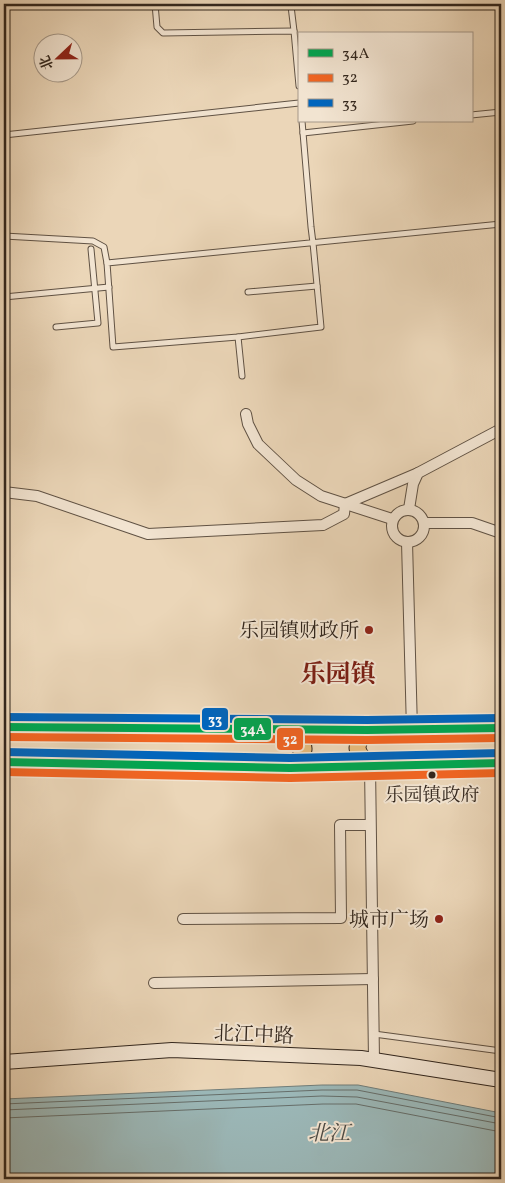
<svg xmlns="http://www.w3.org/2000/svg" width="505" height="1183" font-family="Vollkorn,'Noto Serif SC',serif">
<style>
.water{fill:#9bb7b7;stroke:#717d79}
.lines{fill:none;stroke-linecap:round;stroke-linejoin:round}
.shore{stroke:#666e6a;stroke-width:1}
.lane-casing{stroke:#605244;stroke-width:7}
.street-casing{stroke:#605244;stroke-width:12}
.secondary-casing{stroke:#32261d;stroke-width:16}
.primary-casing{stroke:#32261d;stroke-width:18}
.lane{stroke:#f2e4d1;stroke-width:5}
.street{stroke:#f2e4d1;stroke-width:10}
.secondary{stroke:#f2e4d1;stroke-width:14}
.primary{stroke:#e6bb7c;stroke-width:16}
.bus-1-casing{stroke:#f2e4d1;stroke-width:11}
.bus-2-casing{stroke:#f2e4d1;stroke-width:11}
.bus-3-casing{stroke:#f2e4d1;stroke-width:11}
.bus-1{stroke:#00a651;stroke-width:8}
.bus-2{stroke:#f26522;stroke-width:8}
.bus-3{stroke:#0065bd;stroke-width:8}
.poi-dot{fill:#8f2418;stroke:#f2e4d1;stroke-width:2}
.bus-dot{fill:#32261d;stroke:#f2e4d1;stroke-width:2}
.labels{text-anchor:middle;stroke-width:4;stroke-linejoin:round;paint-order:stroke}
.bus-label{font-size:19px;fill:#32261d;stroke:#f2e4d1}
.poi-label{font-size:20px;fill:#32261d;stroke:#f2e4d1;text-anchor:end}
.street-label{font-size:20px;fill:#32261d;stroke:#f2e4d1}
.water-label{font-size:21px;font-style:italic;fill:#4c4a44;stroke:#f2e4d1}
.district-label{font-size:25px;font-weight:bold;fill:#7a1f14;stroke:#f2e4d1}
.line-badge{stroke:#f2e4d1;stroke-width:2}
.badge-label{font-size:14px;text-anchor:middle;font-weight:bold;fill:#fff}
</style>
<rect width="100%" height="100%" fill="#ebd6b8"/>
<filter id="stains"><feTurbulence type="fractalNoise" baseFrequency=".004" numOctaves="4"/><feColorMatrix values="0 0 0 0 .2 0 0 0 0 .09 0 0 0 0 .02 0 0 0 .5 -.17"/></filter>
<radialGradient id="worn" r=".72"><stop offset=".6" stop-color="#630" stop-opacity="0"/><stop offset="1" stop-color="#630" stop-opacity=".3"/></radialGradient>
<!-- water -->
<path class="water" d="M322,1085H358L501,1113V1179H4V1099Z"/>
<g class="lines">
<!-- shore -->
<g class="shore">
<path d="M4,1104L322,1090H357L501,1118"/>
<path d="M4,1110L322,1096L357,1097L501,1124"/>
<path d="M4,1118L323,1104H356L501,1132"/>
</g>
<defs>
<g id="lane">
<path d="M155,4L157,27L163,33L294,31L299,86"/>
<path d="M294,31L291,6L309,4"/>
<path d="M471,115L501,112"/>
<path d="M302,121L311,227L313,243L321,327L238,337L113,347L107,263L501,224"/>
<path d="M303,133L413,121"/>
<path d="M4,135L299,103"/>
<path d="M4,236L93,241L104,247L107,263"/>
<path d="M248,292L317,286"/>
<path d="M4,297L109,287"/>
<path d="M56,327L98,323L91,249"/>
<path d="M238,337L242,376"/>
<path d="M374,1034L501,1051"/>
</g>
<g id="street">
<path d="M246,414L248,424L258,444L296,480L321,496L392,519"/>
<path d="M4,492L37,496L148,534L323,525L344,514L345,504L418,473"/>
<path d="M409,509L413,484L418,473L501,429"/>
<circle cx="408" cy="526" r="16"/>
<path d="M424,523H472L501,533"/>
<path d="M407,542L412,730"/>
<path d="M370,766L374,1060"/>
<path d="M183,919L341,918L340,825H370"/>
<path d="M154,983L373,979"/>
</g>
<path id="secondary" d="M4,1062L172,1050L361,1058L501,1080"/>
<g id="primary">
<path d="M4,727L367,730L501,728"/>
<path d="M367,730C353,747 355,751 370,766"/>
<path d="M4,762L290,768L501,763"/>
<path d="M290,768C307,752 308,747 293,730"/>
</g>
</defs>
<!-- lane casing -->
<use href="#lane" class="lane-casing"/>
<!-- street casing -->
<use href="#street" class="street-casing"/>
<!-- secondary casing -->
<use href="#secondary" class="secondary-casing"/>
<!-- primary casing -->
<use href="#primary" class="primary-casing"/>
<!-- lane -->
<use href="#lane" class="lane"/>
<!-- street -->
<use href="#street" class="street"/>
<!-- secondary -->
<use href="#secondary" class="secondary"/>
<!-- primary -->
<use href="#primary" class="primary"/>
<defs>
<g id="bus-1">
<path d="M4,727L367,730L501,728"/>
<path d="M4,762L290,768L501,763"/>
</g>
<g id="bus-2">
<path d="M4,737L367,740L501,738"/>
<path d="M4,772L290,778L501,773"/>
</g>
<g id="bus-3">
<path d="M4,717L367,720L501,718"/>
<path d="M4,752L290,758L501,753"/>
</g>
</defs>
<!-- bus-1 casing -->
<use href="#bus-1" class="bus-1-casing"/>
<!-- bus-2 casing -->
<use href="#bus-2" class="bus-2-casing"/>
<!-- bus-3 casing -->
<use href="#bus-3" class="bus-3-casing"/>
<!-- bus-1 -->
<use href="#bus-1" class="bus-1"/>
<!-- bus-2 -->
<use href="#bus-2" class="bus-2"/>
<!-- bus-3 -->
<use href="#bus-3" class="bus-3"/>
</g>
<!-- markers -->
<g class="poi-dot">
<circle cx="369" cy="630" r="5"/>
<circle cx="439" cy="919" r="5"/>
</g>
<circle class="bus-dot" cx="432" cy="775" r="4.5"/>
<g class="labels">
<!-- bus labels -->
<g class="bus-label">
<text x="432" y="801">乐园镇政府</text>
</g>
<!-- poi labels -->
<g class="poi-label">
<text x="359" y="637">乐园镇财政所</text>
<text x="429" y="926">城市广场</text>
</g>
<!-- street labels -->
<g class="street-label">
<text transform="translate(254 1034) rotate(2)" y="7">北江中路</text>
</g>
<!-- water labels -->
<g class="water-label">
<text x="329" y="1140">北江</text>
</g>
<!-- district labels -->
<g class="district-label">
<text x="338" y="682">乐园镇</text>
</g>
</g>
<g class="line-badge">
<rect x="201" y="707" width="28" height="24" rx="5" fill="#0065bd"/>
<rect x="233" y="717" width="39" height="24" rx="5" fill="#00a651"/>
<rect x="276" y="727" width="28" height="24" rx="5" fill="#f26522"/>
</g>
<g class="badge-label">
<text x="215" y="724">33</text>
<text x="253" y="734">34A</text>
<text x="290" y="744">32</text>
</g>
<!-- margin -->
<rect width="505" height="1183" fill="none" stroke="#ebd6b8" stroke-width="20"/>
<rect x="5" y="5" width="495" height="1173" fill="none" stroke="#32261d" stroke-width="2.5"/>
<rect x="10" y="10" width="485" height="1163" fill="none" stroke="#32261d"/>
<!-- legend -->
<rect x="298" y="32" width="175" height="90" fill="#f2e4d1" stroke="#a59889"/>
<rect x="308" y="49" width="25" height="8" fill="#00a651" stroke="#a59889"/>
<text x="342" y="58" font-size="15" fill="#32261d">34A</text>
<rect x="308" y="74" width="25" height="8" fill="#f26522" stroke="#a59889"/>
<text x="342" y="82" font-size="15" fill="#32261d">32</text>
<rect x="308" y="99" width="25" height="8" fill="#0065bd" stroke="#a59889"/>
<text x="342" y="108" font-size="15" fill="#32261d">33</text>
<!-- north arrow -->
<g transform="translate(58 58) rotate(248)"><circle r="24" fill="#f2e4d1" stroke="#a59889"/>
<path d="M0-4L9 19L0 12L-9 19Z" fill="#8f2418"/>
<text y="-8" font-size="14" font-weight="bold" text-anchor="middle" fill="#32261d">北</text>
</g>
<rect width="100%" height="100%" filter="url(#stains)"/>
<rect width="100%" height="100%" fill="url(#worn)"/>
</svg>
